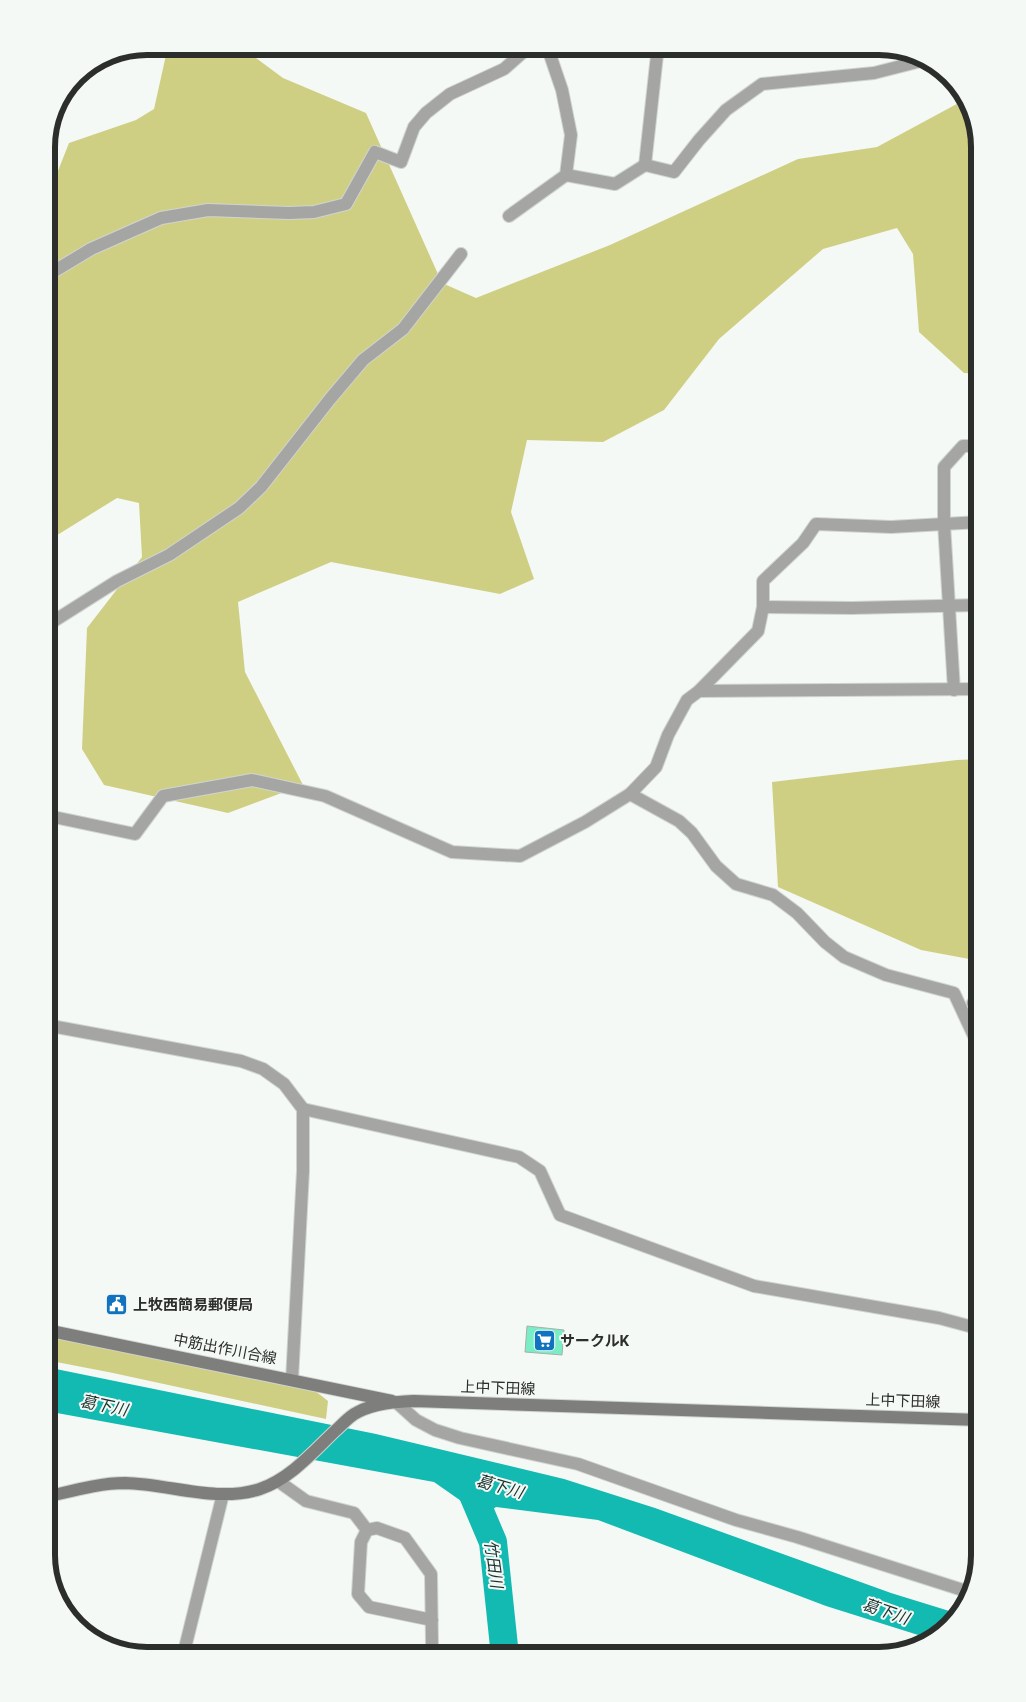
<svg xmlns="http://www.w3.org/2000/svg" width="1026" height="1702" font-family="Roboto,'Noto Sans JP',sans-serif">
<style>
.green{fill:#cfcf84}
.water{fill:#13bab2}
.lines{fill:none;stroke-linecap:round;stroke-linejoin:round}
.river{stroke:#13bab2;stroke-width:28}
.building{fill:#79edc6;stroke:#a9afac}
.minor-casing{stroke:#d0d4d1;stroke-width:14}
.secondary-casing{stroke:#d0d4d1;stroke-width:14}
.minor{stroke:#a5a6a4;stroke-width:12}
.secondary{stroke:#7e7f7c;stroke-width:12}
.labels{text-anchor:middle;stroke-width:4;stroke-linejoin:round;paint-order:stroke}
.poi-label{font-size:15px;font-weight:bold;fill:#2c2e2c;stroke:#f4f9f5;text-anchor:start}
.street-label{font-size:15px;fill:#2c2e2c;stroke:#f4f9f5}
.water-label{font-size:16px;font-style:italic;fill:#1a3230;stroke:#f4f9f5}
.rim{fill:none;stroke:#2c2e2c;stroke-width:6}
</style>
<rect width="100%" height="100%" fill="#f4f9f5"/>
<!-- green -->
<g class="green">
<path d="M168,46H240L283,78L366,113L442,283L476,298L610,245L798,159L877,147L966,99L970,102L980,147V374L964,373L919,332L913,254L897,228L823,249L719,339L664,410L603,442L527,440L511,512L534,579L500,594L331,562L238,602L245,672L303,785L228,813L104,785L82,749L87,628L142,557L139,503L117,498L46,542V201L69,143L136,120L154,109Z"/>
<path d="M980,759V961L921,950L778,887L772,782L957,760Z"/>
<path d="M46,1335L314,1390L328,1401L326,1419L113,1373L46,1360Z"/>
</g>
<!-- water -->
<path class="water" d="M46,1367L376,1434L564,1479L655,1508L891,1593L959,1614L931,1639L826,1606L598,1520L496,1507L476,1521L464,1503L434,1482L46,1411Z"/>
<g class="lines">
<!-- river -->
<path class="river" d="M468,1483L493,1542L505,1656"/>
</g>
<!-- building -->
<path class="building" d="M527,1326L564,1330L562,1355L525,1352Z"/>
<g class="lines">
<defs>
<g id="minor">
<path d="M645,165L658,46"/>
<path d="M566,175L615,184L645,165L674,172L699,140L726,110L762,84L874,73L925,60"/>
<path d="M509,216L566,175L571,135L562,90L547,46"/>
<path d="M46,276L91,249L161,218L208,210L289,213L314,212L346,204L375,152L401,162L414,127L426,113L450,94L504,69L530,46"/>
<path d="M763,607L852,608L980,605"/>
<path d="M46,626L117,581L169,555L239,508L261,487L330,399L363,360L403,329L461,254"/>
<path d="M954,690L944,523V467L963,446H980"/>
<path d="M699,691L980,689"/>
<path d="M630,794L679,821L692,833L716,866L736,884L773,895L797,913L825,942L844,957L886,975L954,993L980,1049"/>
<path d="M46,820L49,816L135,834L163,796L252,780L325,796L452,852L520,856L585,822L630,794L656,767L668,735L687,700L699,691L758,631L763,607V581L803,543L816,524L891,527L980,522"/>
<path d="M973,1003L980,1005"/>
<path d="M46,1025L241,1061L263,1069L284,1084L303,1109V1171L292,1380"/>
<path d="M303,1109L519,1157L540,1171L560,1215L754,1286L939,1318L980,1329"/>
<path d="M396,1402L416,1420L435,1430L460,1438L578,1464L736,1520L797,1537L969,1592"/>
<path d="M278,1481L306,1501L354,1513L367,1530"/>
<path d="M432,1620L369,1607L358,1594L361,1542L367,1530L377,1528L405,1538L431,1574L432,1645"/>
<path d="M183,1656L223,1494"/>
</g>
<g id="secondary">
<path d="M46,1330L392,1401"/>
<path d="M46,1497C72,1491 99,1483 125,1483C170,1484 216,1503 260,1489C290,1479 313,1452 335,1431C342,1425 349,1416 358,1412C375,1403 395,1402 414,1401L980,1420"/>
</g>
</defs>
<!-- minor casing -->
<use href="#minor" class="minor-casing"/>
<!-- secondary casing -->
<use href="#secondary" class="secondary-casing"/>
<!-- minor -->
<use href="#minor" class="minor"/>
<!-- secondary -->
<use href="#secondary" class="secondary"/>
</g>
<!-- icons -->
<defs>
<symbol id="civic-square" viewBox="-11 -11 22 22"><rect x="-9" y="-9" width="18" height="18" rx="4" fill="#1173bf" stroke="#f4f9f5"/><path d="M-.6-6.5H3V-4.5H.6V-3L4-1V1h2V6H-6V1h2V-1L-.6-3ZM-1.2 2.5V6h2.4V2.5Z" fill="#fff"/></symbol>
<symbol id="supermarket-square" viewBox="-11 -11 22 22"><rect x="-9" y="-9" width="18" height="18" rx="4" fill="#1173bf" stroke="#f4f9f5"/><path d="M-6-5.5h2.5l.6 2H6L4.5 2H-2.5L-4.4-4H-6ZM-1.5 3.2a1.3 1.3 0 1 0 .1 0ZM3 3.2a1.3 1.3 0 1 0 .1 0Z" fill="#fff"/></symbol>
</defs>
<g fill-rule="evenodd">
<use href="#civic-square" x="104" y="1292" width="25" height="25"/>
<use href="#supermarket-square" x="532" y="1328" width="25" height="25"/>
</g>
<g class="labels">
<!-- poi labels -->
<g class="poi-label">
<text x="133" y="1310">上牧西簡易郵便局</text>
<text x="560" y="1346">サークルK</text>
</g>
<!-- street labels -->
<g class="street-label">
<text transform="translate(225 1349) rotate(11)" y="5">中筋出作川合線</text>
<text transform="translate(498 1388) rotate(2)" y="5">上中下田線</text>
<text transform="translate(903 1401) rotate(2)" y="5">上中下田線</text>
</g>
<!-- water labels -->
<g class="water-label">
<text transform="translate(104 1405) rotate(12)" y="6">葛下川</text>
<text transform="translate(500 1486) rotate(16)" y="6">葛下川</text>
<text transform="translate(494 1564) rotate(82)" y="6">竹田川</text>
<text transform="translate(886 1611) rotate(19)" y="6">葛下川</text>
</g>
</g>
<!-- crop -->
<path d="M0 0H1026V1702H0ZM147 55H879A92 92 0 0 1 971 147V1555A92 92 0 0 1 879 1647H147A92 92 0 0 1 55 1555V147A92 92 0 0 1 147 55Z" fill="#f4f9f5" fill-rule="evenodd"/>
<path class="rim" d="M147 55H879A92 92 0 0 1 971 147V1555A92 92 0 0 1 879 1647H147A92 92 0 0 1 55 1555V147A92 92 0 0 1 147 55Z"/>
</svg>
